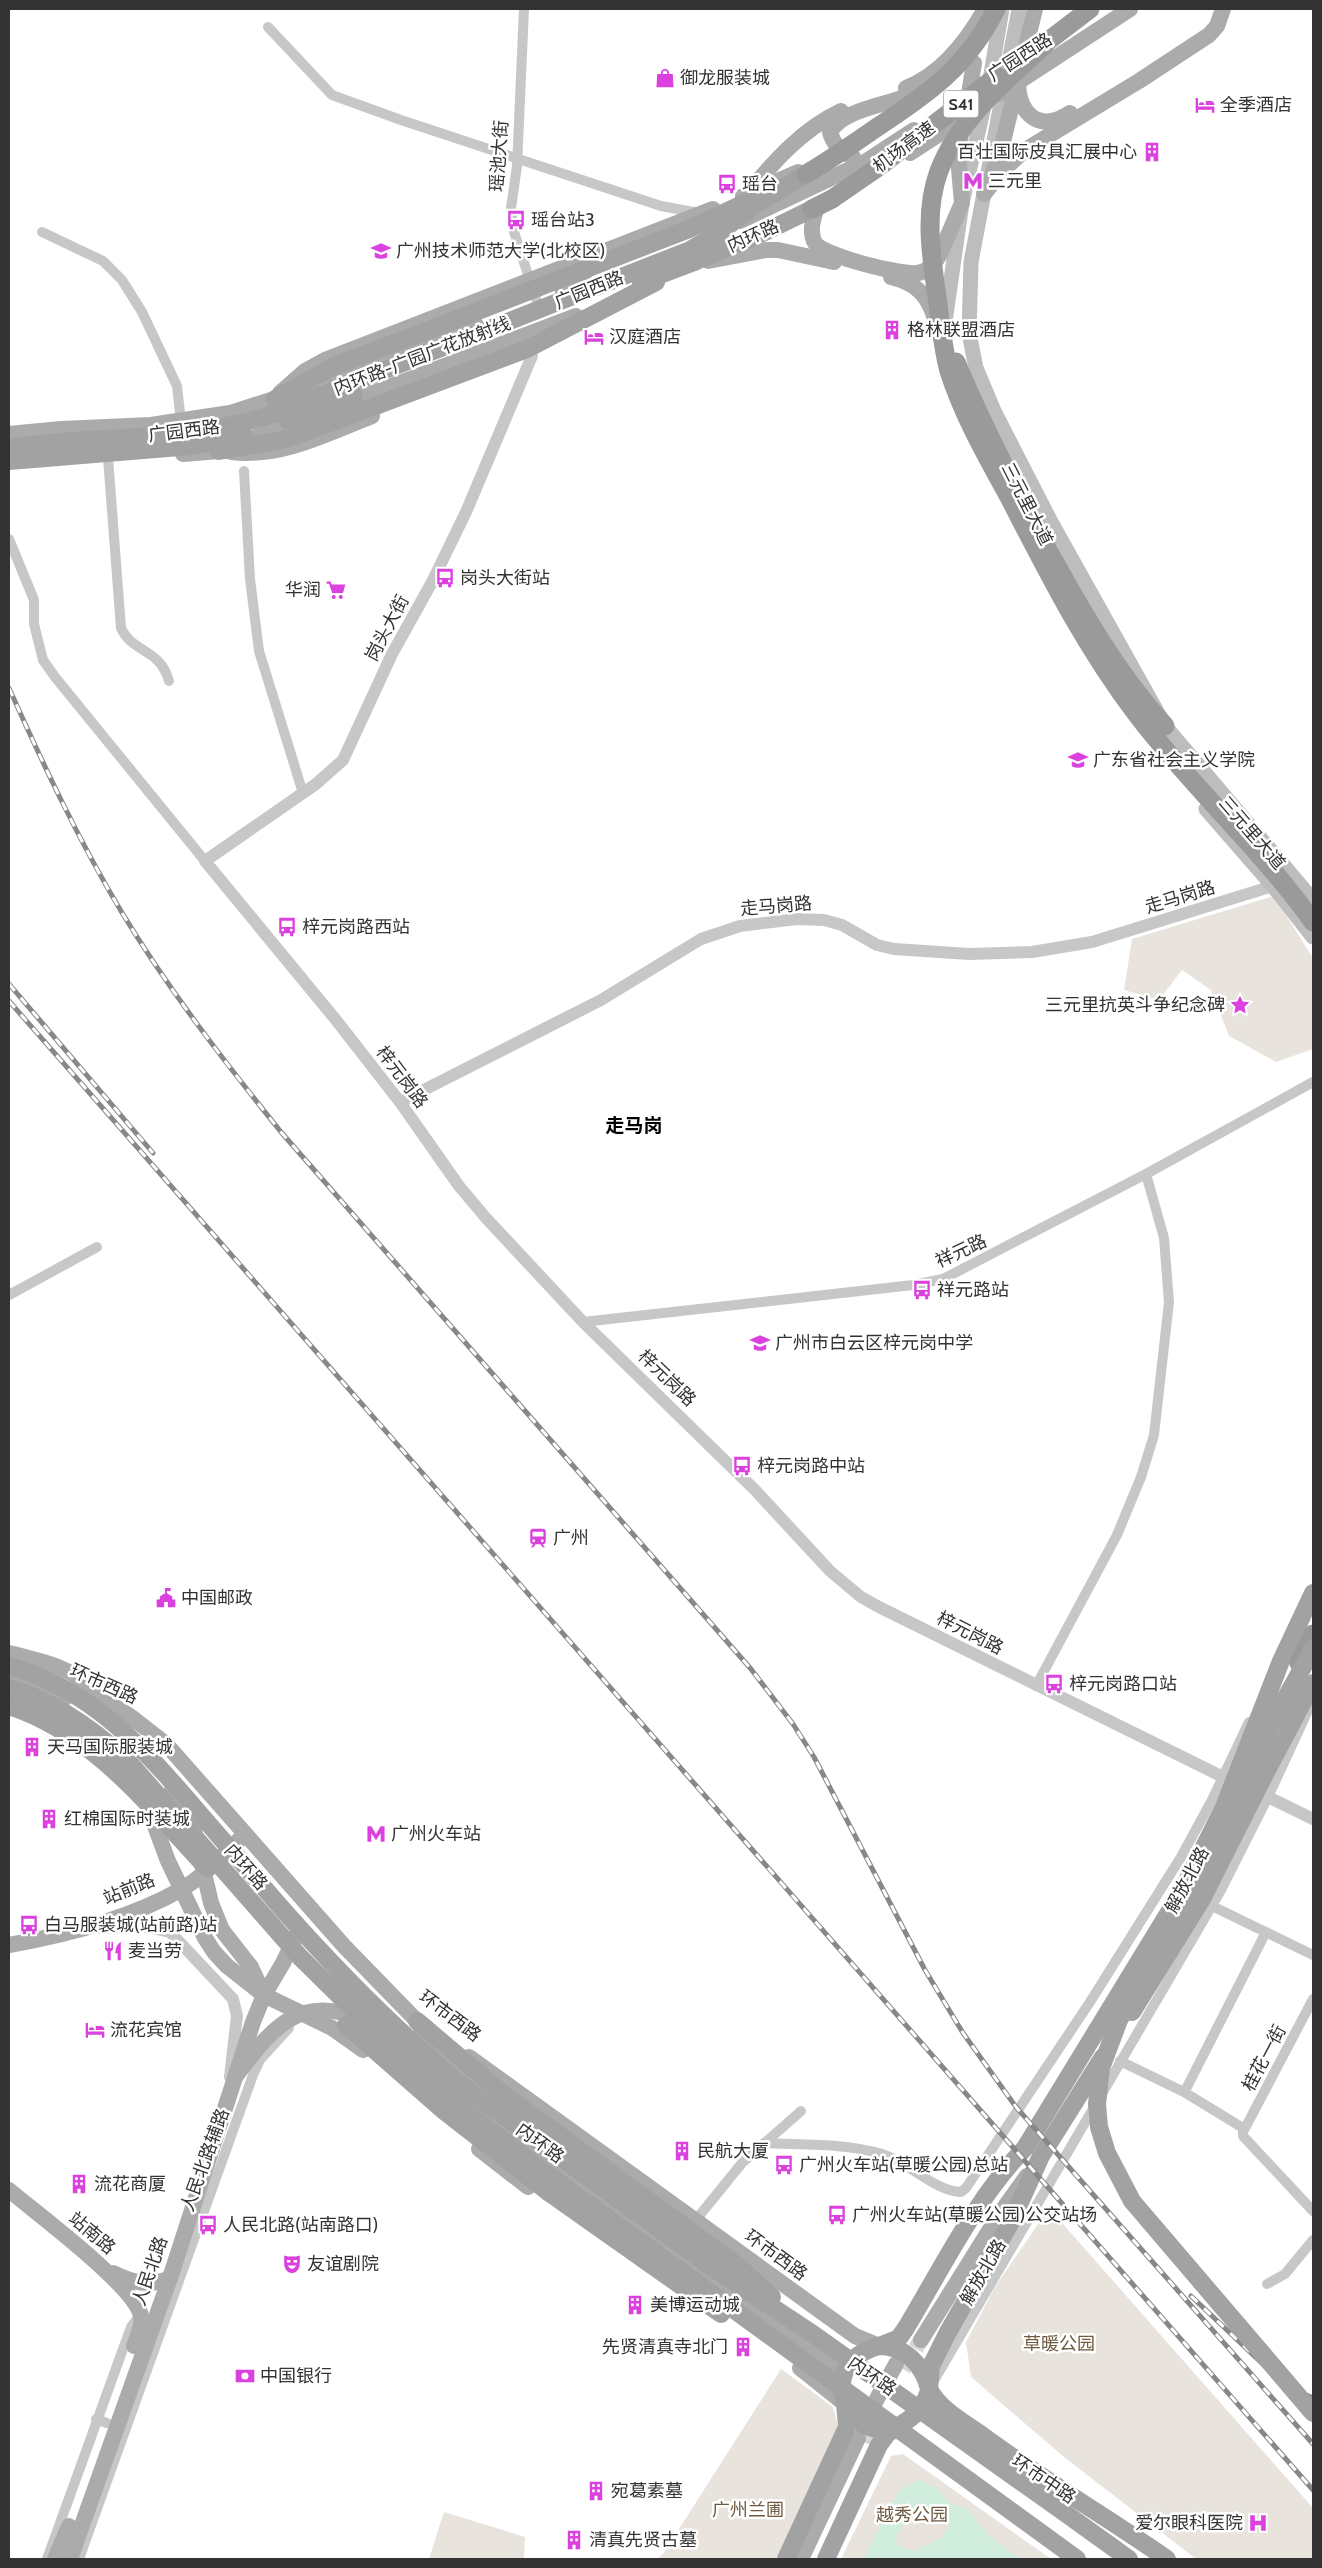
<svg xmlns="http://www.w3.org/2000/svg" width="1322" height="2568" font-family="Cabin,'Noto Sans SC',sans-serif">
<style>
.green{fill:#e9e3dd}
.water{fill:#d0eddd;fill-rule:evenodd}
.lines{fill:none;stroke-linecap:round;stroke-linejoin:round}
.primary-tunnel{stroke:#d6d6d6;stroke-width:16;stroke-dasharray:16 8;stroke-linecap:butt}
.minor{stroke:#c7c7c7;stroke-width:10}
.tertiary{stroke:#c7c7c7;stroke-width:12}
.secondary{stroke:#bdbdbd;stroke-width:15}
.primary{stroke:#ababab;stroke-width:16}
.trunk{stroke:#a2a2a2;stroke-width:18}
.motorway{stroke:#9a9a9a;stroke-width:19}
.rail-casing{stroke:#888;stroke-width:5}
.rail{stroke:#fff;stroke-width:3;stroke-dasharray:9;stroke-linecap:butt}
.primary-bridge{stroke:#ababab;stroke-width:16}
.trunk-bridge{stroke:#a2a2a2;stroke-width:18}
.motorway-bridge{stroke:#9a9a9a;stroke-width:19}
.labels{text-anchor:middle;stroke-width:5;stroke-linejoin:round;paint-order:stroke}
.shield{fill:#fff;stroke:#707070;stroke-width:1}
.shield-label{font-size:16px;font-weight:bold;fill:#333}
.street-label{font-size:18px;fill:#333;stroke:#fff}
.poi-label{font-size:18px;fill:#333;stroke:#fff;text-anchor:start}
.park-label{font-size:18px;fill:#6e5b41;stroke:#fff}
.neighbourhood-label{font-size:19px;font-weight:bold;fill:#000;stroke:#fff}
</style>
<rect width="100%" height="100%" fill="#fff"/>
<!-- green -->
<g class="green">
<path d="M1274,896L1313,958V1049L1276,1062L1229,1036L1211,990L1182,970L1159,1000L1124,990L1132,939Z"/>
<path d="M1049,2208L1313,2508V2559H1196L1064,2457L971,2377L966,2342L995,2287Z"/>
<path d="M781,2369L833,2407L839,2431L776,2559H657L663,2554Z"/>
<path d="M903,2454L1051,2559H841L891,2456Z"/>
<path d="M444,2512L525,2537L524,2559H429Z"/>
</g>
<!-- water -->
<path class="water" d="M918,2480L938,2488L949,2503L968,2509L986,2533L1020,2559H863L900,2489ZM934,2514L950,2522L943,2537L915,2551L897,2545L896,2537L903,2524Z"/>
<g class="lines">
<!-- primary-tunnel -->
<g class="primary-tunnel">
<path d="M903,2369L921,2340"/>
<path d="M866,2443L879,2416"/>
</g>
<!-- minor -->
<g class="minor">
<path d="M524,9L517,166L511,208L514,232L537,302"/>
<path d="M268,27L332,95L401,120L661,206L699,213"/>
<path d="M42,232L103,261L122,280L142,312L177,386L181,422"/>
<path d="M108,458L121,628C132,653 160,648 169,681"/>
<path d="M244,471L250,579L259,651L303,793"/>
<path d="M9,539L34,600V624L43,660L55,677L205,861"/>
<path d="M9,1295L97,1247"/>
<path d="M583,1322L913,1285L943,1279L1146,1174L1313,1082"/>
<path d="M1036,1686L1117,1535L1141,1477L1154,1435L1169,1302L1164,1238L1146,1174"/>
<path d="M1212,1906L1313,1955"/>
<path d="M1120,2061L1184,2092L1243,2128V2136L1313,2211"/>
<path d="M1187,2087L1266,1932"/>
<path d="M1243,2132L1313,1999"/>
<path d="M764,2143C802,2145 846,2143 882,2154C908,2162 936,2192 961,2192L966,2188L1090,2002L1181,1857L1212,1800L1249,1722"/>
<path d="M695,2221L742,2163L801,2111"/>
<path d="M1267,2284L1285,2274L1313,2240"/>
<path d="M932,2384L1220,1892L1268,1797L1312,1702"/>
<path d="M96,2419L107,2423"/>
<path d="M47,2559L131,2327L140,2315"/>
<path d="M79,2559L253,2075L260,2060L289,2028"/>
</g>
<!-- tertiary -->
<g class="tertiary">
<path d="M532,356L466,512L432,582L392,654L343,760L316,784L205,861L336,1020L400,1102L459,1186L486,1218L583,1322L755,1490L830,1571L861,1597L879,1607L1223,1777"/>
<path d="M400,1102L601,1000L701,939L740,926L797,919L824,920L842,925L877,945L894,949L969,954L1032,952L1092,942L1273,886"/>
<path d="M1268,1797L1313,1819"/>
<path d="M97,1928L142,1926L170,1932L233,1999L237,2016L230,2077"/>
</g>
<!-- secondary -->
<g class="secondary">
<path d="M1019,9L971,262L969,333L976,368L994,411L1051,522L1165,726L1313,900"/>
<path d="M945,322L962,203L990,80L1002,9"/>
<path d="M1206,809L1273,886L1313,937"/>
</g>
<!-- primary -->
<g class="primary">
<path d="M955,62L965,56L974,63L967,106"/>
<path d="M1018,80C1018,113 1038,134 1070,113"/>
<path d="M906,88C942,74 967,41 985,9"/>
<path d="M853,157C842,153 833,144 830,132C845,106 897,105 923,89"/>
<path d="M991,178L1002,146L1035,9"/>
<path d="M749,192C775,160 803,129 841,111"/>
<path d="M984,194L1002,171L1025,150L1139,81L1209,35L1217,26L1223,9"/>
<path d="M743,196L798,172"/>
<path d="M816,210C813,220 809,232 815,243C824,256 900,275 917,273C928,272 935,263 940,254L962,203L958,157L961,133"/>
<path d="M740,221L865,162"/>
<path d="M708,261L766,250H778L834,262"/>
<path d="M891,277C916,283 928,295 935,319"/>
<path d="M563,292L588,269"/>
<path d="M280,393L305,371L325,360L713,209"/>
<path d="M342,405L576,316"/>
<path d="M9,434L61,429L151,425L230,413L327,382L476,325"/>
<path d="M231,452C281,458 326,434 372,416"/>
<path d="M183,454L219,451L302,419"/>
<path d="M9,1653C43,1661 77,1669 102,1696"/>
<path d="M9,1675L65,1698"/>
<path d="M74,1690L109,1703L130,1716L166,1744L344,1946L417,2021L428,2029"/>
<path d="M172,1790L194,1830L211,1903L222,1930L251,1967L264,1995"/>
<path d="M146,1802L168,1861L205,1938L214,1952L227,1966L264,1995L332,2028L363,2050"/>
<path d="M9,1945C66,1935 131,1918 182,1889C204,1876 222,1856 240,1839"/>
<path d="M421,2029L437,2051L514,2113"/>
<path d="M469,2057L837,2323L855,2336L879,2346"/>
<path d="M236,2076C271,2029 300,1991 365,2021"/>
<path d="M452,2087L513,2136L844,2374"/>
<path d="M479,2149L528,2187"/>
<path d="M9,2190C36,2213 135,2286 141,2316C143,2326 137,2337 134,2346"/>
<path d="M113,2273C133,2283 149,2287 170,2278"/>
<path d="M921,2340L999,2215L1027,2176"/>
<path d="M800,2368L845,2404"/>
<path d="M872,2408L896,2364"/>
<path d="M55,2559L69,2526"/>
<path d="M70,2559L170,2278L253,2022L264,1995L283,1963L296,1936"/>
<path d="M801,2559L858,2438"/>
</g>
<!-- trunk -->
<g class="trunk">
<path d="M689,229L760,196"/>
<path d="M694,262L767,231L812,209"/>
<path d="M275,399L334,366L416,335"/>
<path d="M219,451L283,440L378,405"/>
<path d="M1132,2012L1202,1899L1265,1774L1313,1683"/>
<path d="M417,2021L507,2097L737,2265"/>
<path d="M346,2025L444,2111L548,2192"/>
<path d="M879,2346L899,2338L906,2328C942,2268 976,2198 1025,2148L1182,1891L1224,1807L1281,1661L1313,1593"/>
<path d="M879,2346C904,2346 923,2364 929,2389C927,2401 918,2413 908,2420C856,2459 805,2366 879,2346Z"/>
<path d="M929,2389L931,2366L948,2332L1011,2222L1041,2156L1103,2057"/>
<path d="M929,2389C939,2409 965,2423 983,2436C1043,2480 1107,2517 1167,2559"/>
<path d="M1065,2513L1129,2559"/>
<path d="M786,2559L847,2427L845,2404"/>
<path d="M826,2559L879,2445L887,2434L897,2427"/>
</g>
<!-- motorway -->
<g class="motorway">
<path d="M812,209L832,199"/>
<path d="M956,362C982,424 1012,483 1044,543C1080,608 1115,671 1165,726"/>
<path d="M1299,1663L1313,1634"/>
</g>
<defs>
<g id="rail">
<path d="M9,688C43,764 78,839 121,911C168,989 224,1061 281,1132L751,1669L793,1724L814,1757L925,1970L963,2033L1016,2107L1313,2444"/>
<path d="M9,984L153,1153"/>
<path d="M9,1001L1313,2490"/>
<path d="M1191,2296L1286,2386L1313,2398"/>
</g>
</defs>
<!-- rail casing -->
<use href="#rail" class="rail-casing"/>
<!-- rail -->
<use href="#rail" class="rail"/>
<!-- primary-bridge -->
<g class="primary-bridge">
<path d="M1000,94L1130,9"/>
<path d="M910,153L973,112"/>
<path d="M865,162L914,130"/>
</g>
<!-- trunk-bridge -->
<g class="trunk-bridge">
<path d="M641,282L694,262"/>
<path d="M416,335L689,229"/>
<path d="M378,405L527,349L656,282"/>
<path d="M288,421L354,396"/>
<path d="M9,448C98,434 188,443 276,413L690,250L719,233L755,205L806,174"/>
<path d="M9,461L192,446L244,435"/>
<path d="M1313,1649L1270,1726L1213,1853L1119,2020L1101,2068L1097,2104L1099,2127L1107,2153L1132,2201L1313,2413"/>
<path d="M9,1666C94,1690 145,1750 200,1814C228,1846 256,1879 284,1911C341,1975 401,2036 468,2090L707,2264L813,2334L1065,2513"/>
<path d="M9,1688C54,1701 93,1729 127,1760L300,1957L372,2028L450,2099L539,2168L1077,2559"/>
<path d="M9,1706C94,1734 148,1805 207,1868"/>
<path d="M548,2192L721,2314"/>
<path d="M737,2265L772,2297"/>
</g>
<!-- motorway-bridge -->
<g class="motorway-bridge">
<path d="M1045,45C1005,81 959,119 939,171C923,214 932,260 938,304C941,327 943,349 949,371C963,415 987,457 1009,497C1048,573 1086,648 1138,716C1192,787 1262,850 1313,922"/>
<path d="M1035,51L1090,9"/>
<path d="M806,174C830,160 853,144 876,128C928,94 968,66 996,9"/>
<path d="M832,199L880,166L997,76"/>
</g>
</g>
<!-- icons -->
<defs>
<symbol id="shop-bare" viewBox="-9 -9 18 18"><path d="M-5-2.5h2.3a2.7 3.5 0 0 1 5.4 0H5L5.5 6h-11ZM-1.5-2.5h3a1.5 2.3 0 0 0-3 0Z" fill="#da41de" stroke="#fff" stroke-width="2.5" paint-order="stroke"/></symbol>
<symbol id="hotel-bare" viewBox="-9 -9 18 18"><path d="M-6-4.5h1.5V1H6V5H4.5V3h-9V5H-6ZM-4 0a1.8 1.8 0 1 1 3.6 0ZM.5 0V-2.5h3Q6-2.5 6 0Z" fill="#da41de" stroke="#fff" stroke-width="2.5" paint-order="stroke"/></symbol>
<symbol id="building-bare" viewBox="-9 -9 18 18"><path d="M-4-6H4V6H1V3H-1V6H-4ZM-2.5-4.3h1.7v1.8h-1.7ZM.8-4.3h1.7v1.8H.8ZM-2.5-1h1.7V.8h-1.7ZM.8-1h1.7V.8H.8Z" fill="#da41de" stroke="#fff" stroke-width="2.5" paint-order="stroke"/></symbol>
<symbol id="metro-bare" viewBox="-9 -9 18 18"><path d="M-5.5 5V-5H-3L0 0L3-5H5.5V5H3V-.5L0 4L-3-.5V5Z" fill="#da41de" stroke="#fff" stroke-width="2.5" paint-order="stroke"/></symbol>
<symbol id="bus-bare" viewBox="-9 -9 18 18"><path d="M-5-6H5V4H4V6H2V4H-2V6H-4V4H-5ZM-3.5-4V0h7V-4ZM-3.5 1.2v1.5H-2V1.2ZM2 1.2v1.5H3.5V1.2Z" fill="#da41de" stroke="#fff" stroke-width="2.5" paint-order="stroke"/></symbol>
<symbol id="university-bare" viewBox="-9 -9 18 18"><path d="M0-5L7-2L0 1L-7-2ZM-4 1L0 2.5L4 1V4Q0 6-4 4Z" fill="#da41de" stroke="#fff" stroke-width="2.5" paint-order="stroke"/></symbol>
<symbol id="supermarket-bare" viewBox="-9 -9 18 18"><path d="M-6-5.5h2.5l.6 2H6L4.5 2H-2.5L-4.4-4H-6ZM-1.5 3.2a1.3 1.3 0 1 0 .1 0ZM3 3.2a1.3 1.3 0 1 0 .1 0Z" fill="#da41de" stroke="#fff" stroke-width="2.5" paint-order="stroke"/></symbol>
<symbol id="sight-bare" viewBox="-9 -9 18 18"><path d="M0-6L1.8-2.2L6-1.7L2.9 1.2L3.7 5.4L0 3.3L-3.7 5.4L-2.9 1.2L-6-1.7L-1.8-2.2Z" fill="#da41de" stroke="#fff" stroke-width="2.5" paint-order="stroke"/></symbol>
<symbol id="school-bare" viewBox="-9 -9 18 18"><path d="M0-5L7-2L0 1L-7-2ZM-4 1L0 2.5L4 1V4Q0 6-4 4Z" fill="#da41de" stroke="#fff" stroke-width="2.5" paint-order="stroke"/></symbol>
<symbol id="station-bare" viewBox="-9 -9 18 18"><path d="M-3-6H3Q5-6 5-4V2Q5 4 3 4L4.5 6H3L1.5 4h-3L-3 6H-4.5L-3 4Q-5 4-5 2V-4Q-5-6-3-6ZM-3.5-4v3h7v-3ZM-3.5 1v1.5H-2V1ZM2 1v1.5H3.5V1Z" fill="#da41de" stroke="#fff" stroke-width="2.5" paint-order="stroke"/></symbol>
<symbol id="civic-bare" viewBox="-9 -9 18 18"><path d="M-.6-6.5H3V-4.5H.6V-3L4-1V1h2V6H-6V1h2V-1L-.6-3ZM-1.2 2.5V6h2.4V2.5Z" fill="#da41de" stroke="#fff" stroke-width="2.5" paint-order="stroke"/></symbol>
<symbol id="restaurant-bare" viewBox="-9 -9 18 18"><path d="M-5-6h1v4h1v-4h1v4h1v-4h1v5L-1.5 .5V6h-2V.5L-5-1ZM5-6V6H3V1.5H1.5Q1.5-4 5-6Z" fill="#da41de" stroke="#fff" stroke-width="2.5" paint-order="stroke"/></symbol>
<symbol id="theatre-bare" viewBox="-9 -9 18 18"><path d="M-5-5.5Q0-4 5-5.5V0Q5 5 0 6Q-5 5-5 0ZM-3.3-2.5H-1v1.5H-3.3ZM1-2.5H3.3v1.5H1ZM-2.8 1Q0 5.5 2.8 1Z" fill="#da41de" stroke="#fff" stroke-width="2.5" paint-order="stroke"/></symbol>
<symbol id="bank-bare" viewBox="-9 -9 18 18"><path d="M-6-4H6V4H-6ZM0-2.3a2.3 2.3 0 1 0 0 4.6a2.3 2.3 0 1 0 0-4.6Z" fill="#da41de" stroke="#fff" stroke-width="2.5" paint-order="stroke"/></symbol>
<symbol id="hospital-bare" viewBox="-9 -9 18 18"><path d="M-5-5h3v3.5h4V-5h3V5h-3V1.5h-4V5h-3Z" fill="#da41de" stroke="#fff" stroke-width="2.5" paint-order="stroke"/></symbol>
</defs>
<g fill-rule="evenodd">
<use href="#shop-bare" x="651" y="64" width="28" height="28"/>
<use href="#hotel-bare" x="1191" y="91" width="28" height="28"/>
<use href="#building-bare" x="1138" y="138" width="28" height="28"/>
<use href="#metro-bare" x="959" y="167" width="28" height="28"/>
<use href="#bus-bare" x="713" y="170" width="28" height="28"/>
<use href="#bus-bare" x="502" y="206" width="28" height="28"/>
<use href="#university-bare" x="367" y="237" width="28" height="28"/>
<use href="#building-bare" x="878" y="316" width="28" height="28"/>
<use href="#hotel-bare" x="580" y="323" width="28" height="28"/>
<use href="#bus-bare" x="431" y="564" width="28" height="28"/>
<use href="#supermarket-bare" x="322" y="576" width="28" height="28"/>
<use href="#university-bare" x="1064" y="746" width="28" height="28"/>
<use href="#bus-bare" x="273" y="913" width="28" height="28"/>
<use href="#sight-bare" x="1226" y="991" width="28" height="28"/>
<use href="#bus-bare" x="908" y="1276" width="28" height="28"/>
<use href="#school-bare" x="746" y="1329" width="28" height="28"/>
<use href="#bus-bare" x="728" y="1452" width="28" height="28"/>
<use href="#station-bare" x="524" y="1524" width="28" height="28"/>
<use href="#civic-bare" x="152" y="1584" width="28" height="28"/>
<use href="#bus-bare" x="1040" y="1670" width="28" height="28"/>
<use href="#building-bare" x="18" y="1733" width="28" height="28"/>
<use href="#building-bare" x="35" y="1805" width="28" height="28"/>
<use href="#metro-bare" x="362" y="1820" width="28" height="28"/>
<use href="#bus-bare" x="15" y="1911" width="28" height="28"/>
<use href="#restaurant-bare" x="99" y="1937" width="28" height="28"/>
<use href="#hotel-bare" x="81" y="2016" width="28" height="28"/>
<use href="#building-bare" x="668" y="2137" width="28" height="28"/>
<use href="#bus-bare" x="770" y="2151" width="28" height="28"/>
<use href="#building-bare" x="65" y="2170" width="28" height="28"/>
<use href="#bus-bare" x="823" y="2201" width="28" height="28"/>
<use href="#bus-bare" x="194" y="2211" width="28" height="28"/>
<use href="#theatre-bare" x="278" y="2250" width="28" height="28"/>
<use href="#building-bare" x="621" y="2291" width="28" height="28"/>
<use href="#building-bare" x="729" y="2333" width="28" height="28"/>
<use href="#bank-bare" x="231" y="2362" width="28" height="28"/>
<use href="#building-bare" x="582" y="2477" width="28" height="28"/>
<use href="#hospital-bare" x="1244" y="2509" width="28" height="28"/>
<use href="#building-bare" x="560" y="2526" width="28" height="28"/>
</g>
<g class="labels">
<!-- shield labels -->
<rect class="shield" x="943.5" y="90.5" width="35" height="27" rx="4"/>
<g class="shield-label">
<text x="961" y="110">S41</text>
</g>
<!-- street labels -->
<g class="street-label">
<text transform="translate(1020 57) rotate(-33)" y="6">广园西路</text>
<text transform="translate(904 147) rotate(-37)" y="6">机场高速</text>
<text transform="translate(499 156) rotate(-86)" y="6">瑶池大街</text>
<text transform="translate(753 236) rotate(-24)" y="6">内环路</text>
<text transform="translate(589 290) rotate(-22)" y="6">广园西路</text>
<text transform="translate(422 356) rotate(-21)" y="6">内环路-广园广花放射线</text>
<text transform="translate(184 431) rotate(-7)" y="6">广园西路</text>
<text transform="translate(1027 504) rotate(63)" y="6">三元里大道</text>
<text transform="translate(387 628) rotate(-62)" y="6">岗头大街</text>
<text transform="translate(1252 833) rotate(49)" y="6">三元里大道</text>
<text transform="translate(1180 897) rotate(-17)" y="6">走马岗路</text>
<text transform="translate(776 906) rotate(-5)" y="6">走马岗路</text>
<text transform="translate(402 1077) rotate(53)" y="6">梓元岗路</text>
<text transform="translate(961 1251) rotate(-25)" y="6">祥元路</text>
<text transform="translate(667 1378) rotate(44)" y="6">梓元岗路</text>
<text transform="translate(970 1633) rotate(27)" y="6">梓元岗路</text>
<text transform="translate(104 1684) rotate(24)" y="6">环市西路</text>
<text transform="translate(246 1867) rotate(49)" y="6">内环路</text>
<text transform="translate(1187 1880) rotate(-62)" y="6">解放北路</text>
<text transform="translate(129 1889) rotate(-22)" y="6">站前路</text>
<text transform="translate(450 2016) rotate(37)" y="6">环市西路</text>
<text transform="translate(1264 2058) rotate(-62)" y="6">桂花一街</text>
<text transform="translate(540 2143) rotate(36)" y="6">内环路</text>
<text transform="translate(205 2160) rotate(-70)" y="6">人民北路辅路</text>
<text transform="translate(92 2233) rotate(40)" y="6">站南路</text>
<text transform="translate(776 2255) rotate(36)" y="6">环市西路</text>
<text transform="translate(150 2271) rotate(-71)" y="6">人民北路</text>
<text transform="translate(983 2272) rotate(-60)" y="6">解放北路</text>
<text transform="translate(872 2376) rotate(35)" y="6">内环路</text>
<text transform="translate(1044 2479) rotate(34)" y="6">环市中路</text>
</g>
<!-- poi labels -->
<g class="poi-label">
<text x="680" y="84">御龙服装城</text>
<text x="1220" y="111">全季酒店</text>
<text x="1137" y="158" text-anchor="end">百壮国际皮具汇展中心</text>
<text x="988" y="187">三元里</text>
<text x="742" y="190">瑶台</text>
<text x="531" y="226">瑶台站3</text>
<text x="396" y="257">广州技术师范大学(北校区)</text>
<text x="907" y="336">格林联盟酒店</text>
<text x="609" y="343">汉庭酒店</text>
<text x="460" y="584">岗头大街站</text>
<text x="321" y="596" text-anchor="end">华润</text>
<text x="1093" y="766">广东省社会主义学院</text>
<text x="302" y="933">梓元岗路西站</text>
<text x="1225" y="1011" text-anchor="end">三元里抗英斗争纪念碑</text>
<text x="937" y="1296">祥元路站</text>
<text x="775" y="1349">广州市白云区梓元岗中学</text>
<text x="757" y="1472">梓元岗路中站</text>
<text x="553" y="1544">广州</text>
<text x="181" y="1604">中国邮政</text>
<text x="1069" y="1690">梓元岗路口站</text>
<text x="47" y="1753">天马国际服装城</text>
<text x="64" y="1825">红棉国际时装城</text>
<text x="391" y="1840">广州火车站</text>
<text x="44" y="1931">白马服装城(站前路)站</text>
<text x="128" y="1957">麦当劳</text>
<text x="110" y="2036">流花宾馆</text>
<text x="697" y="2157">民航大厦</text>
<text x="799" y="2171">广州火车站(草暖公园)总站</text>
<text x="94" y="2190">流花商厦</text>
<text x="852" y="2221">广州火车站(草暖公园)公交站场</text>
<text x="223" y="2231">人民北路(站南路口)</text>
<text x="307" y="2270">友谊剧院</text>
<text x="650" y="2311">美博运动城</text>
<text x="728" y="2353" text-anchor="end">先贤清真寺北门</text>
<text x="260" y="2382">中国银行</text>
<text x="611" y="2497">宛葛素墓</text>
<text x="1243" y="2529" text-anchor="end">爱尔眼科医院</text>
<text x="589" y="2546">清真先贤古墓</text>
</g>
<!-- park labels -->
<g class="park-label">
<text x="1059" y="2350">草暖公园</text>
<text x="748" y="2516">广州兰圃</text>
<text x="912" y="2521">越秀公园</text>
</g>
<!-- neighbourhood labels -->
<g class="neighbourhood-label">
<text x="634" y="1132">走马岗</text>
</g>
</g>
<!-- border -->
<rect width="1322" height="2568" fill="none" stroke="#333333" stroke-width="20"/>
</svg>
